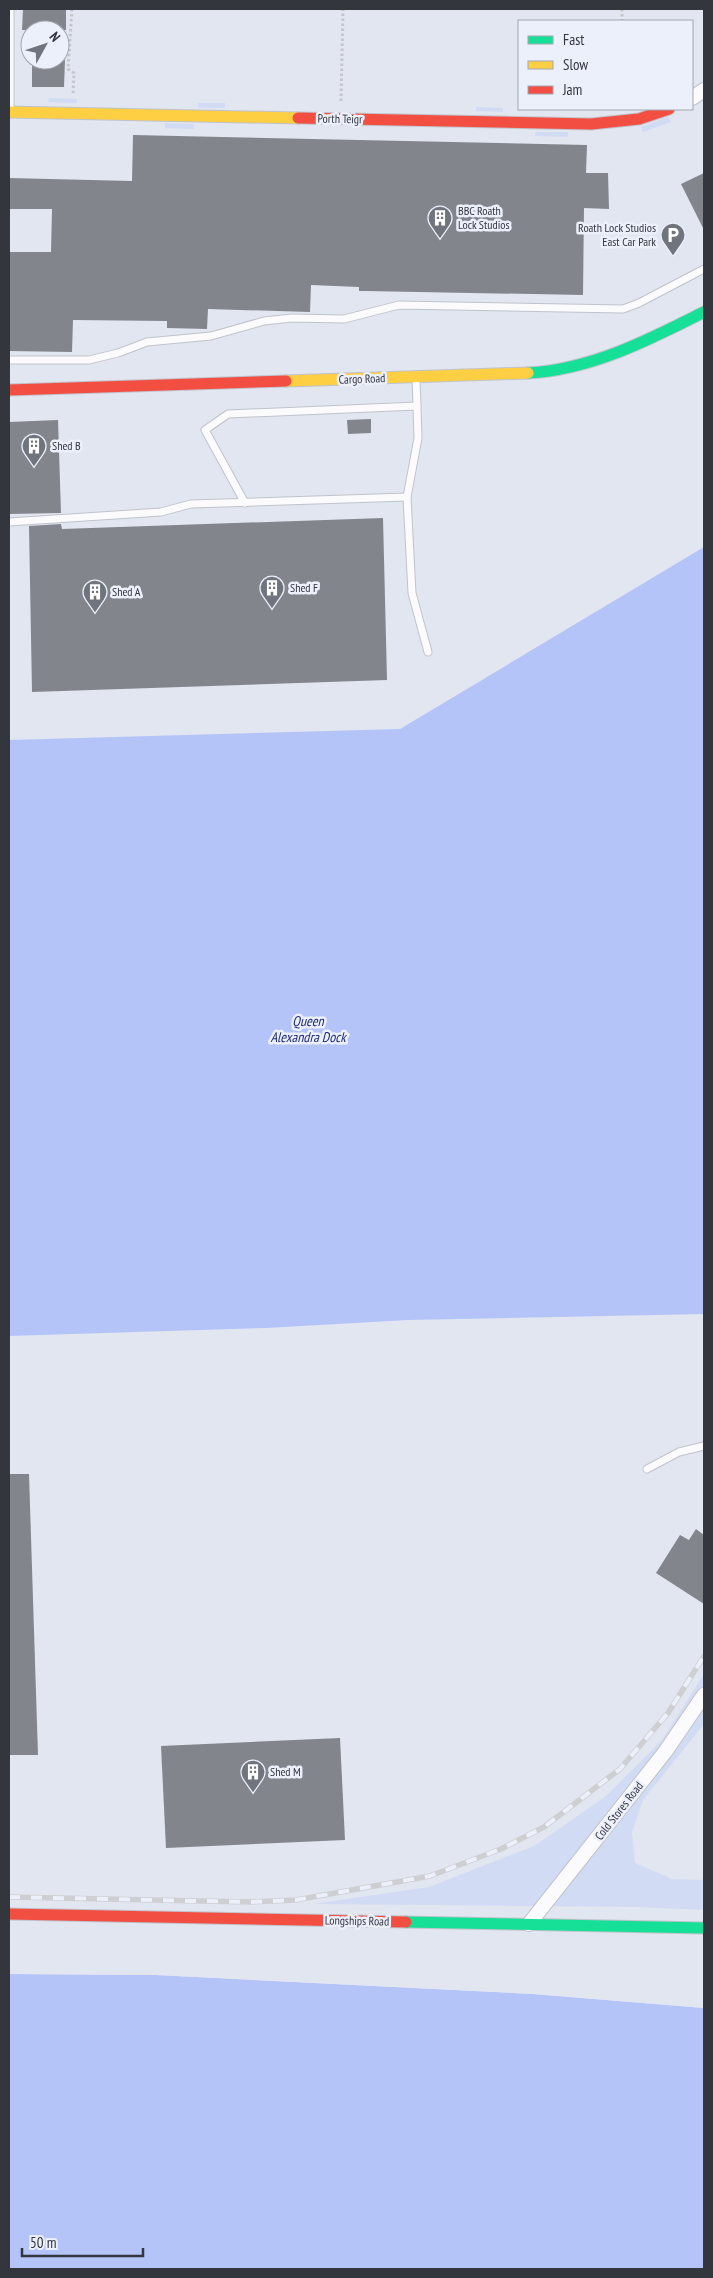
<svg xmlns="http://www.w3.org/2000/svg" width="713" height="2278" font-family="'PT Sans Narrow',sans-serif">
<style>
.green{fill:#d2dbf4}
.water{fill:#b4c4f8}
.pier{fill:#e2e6f0}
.building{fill:#82858c}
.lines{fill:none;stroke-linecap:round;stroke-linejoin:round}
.lane-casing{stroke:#c0c3cb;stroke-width:9}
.street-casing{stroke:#c0c3cb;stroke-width:16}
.fast-casing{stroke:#c0c3cb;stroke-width:13}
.slow-casing{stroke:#c0c3cb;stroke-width:13}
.jam-casing{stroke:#c0c3cb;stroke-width:13}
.path{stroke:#c4c6ca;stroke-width:3;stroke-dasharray:2.5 2.5;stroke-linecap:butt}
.lane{stroke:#fbfbfd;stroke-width:7}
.street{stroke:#fbfbfd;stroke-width:14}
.fast{stroke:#16e098;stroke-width:11}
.slow{stroke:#ffcf43;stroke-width:11}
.jam{stroke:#f24e42;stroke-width:11}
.rail-casing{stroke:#cecfd2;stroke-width:5.5}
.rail{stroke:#ecf0fb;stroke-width:4;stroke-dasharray:11;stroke-linecap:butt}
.labels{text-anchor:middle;stroke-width:5;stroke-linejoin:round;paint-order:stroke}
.street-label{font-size:12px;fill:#33363d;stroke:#ecf0fb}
.poi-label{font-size:12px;fill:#33363d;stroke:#ecf0fb;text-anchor:start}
.water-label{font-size:14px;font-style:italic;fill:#1f2a79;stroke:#ecf0fb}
</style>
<rect width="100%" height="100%" fill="#e2e6f0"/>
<!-- green -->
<g class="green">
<path d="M49,98L77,99V103L48,102Z"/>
<rect x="198" y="103" width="27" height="5"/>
<path d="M476,107L503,108V112L476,111Z"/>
<path d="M668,117L671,122L643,132L641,127Z"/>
<path d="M165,123L194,124V129L165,128Z"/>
<path d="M535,132H568V137L535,136Z"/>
<path d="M704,1674V1724L643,1800L632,1832L635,1863L672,1879L704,1880V1910L638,1907L313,1904L429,1887L534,1846L605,1797L662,1740Z"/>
</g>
<!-- water -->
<g class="water">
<path d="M704,547V1314L408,1320L266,1328L9,1336V740L400,729Z"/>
<path d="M9,1974L156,1975L533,1994L704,2008V2269H9Z"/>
</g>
<!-- pier -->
<path class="pier" d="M9,1971L156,1973L533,1991L704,2006V2008L533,1994L156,1975L9,1974Z"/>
<!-- building -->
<g class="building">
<path d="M23,9H66V30H22Z"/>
<path d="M32,60H65L64,87H32Z"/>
<path d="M133,135L587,145L586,173H608L609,209L584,208L583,295L365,291H359V287L311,285L310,312L208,309L207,329L167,328V321L73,320L72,352L9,351V252H51L52,209H9V178L132,181Z"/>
<path d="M704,173V230L681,184Z"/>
<path d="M371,419V433L348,434L347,420Z"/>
<path d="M58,420L61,513L9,514V422Z"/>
<path d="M383,518L387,680L32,692L29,526L61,524L62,529Z"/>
<path d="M9,1474H29L38,1755H9Z"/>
<path d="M696,1529L704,1535V1604L656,1573L680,1535L689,1540Z"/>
<path d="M340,1738L345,1840L166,1848L161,1746Z"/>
</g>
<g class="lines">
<defs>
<g id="lane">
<path d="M10,111V9"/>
<path d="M9,360H89L118,353L147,342L211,336L264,321L292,318L344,319L399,305L623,309L639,303L704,269"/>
<path d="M416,377L418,438L407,497L412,593L428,652"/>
<path d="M245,503L205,430L228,414L417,406"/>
<path d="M9,522L161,512L191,504L407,497"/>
<path d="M647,1469L679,1452L704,1446"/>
</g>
<g id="street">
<path d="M692,98L704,90"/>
<path d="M529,1924L665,1752L704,1695"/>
</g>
<g id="fast">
<path d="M528,373C590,370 649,340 704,312"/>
<path d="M406,1922L704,1928"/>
</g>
<g id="slow">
<path d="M9,112L298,118"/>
<path d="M286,381L528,373"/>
</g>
<g id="jam">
<path d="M298,118L591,124L639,119L669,109"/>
<path d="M9,390L286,381"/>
<path d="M9,1914L406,1922"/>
</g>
</defs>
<!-- lane casing -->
<use href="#lane" class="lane-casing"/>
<!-- street casing -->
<use href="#street" class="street-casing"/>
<!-- fast casing -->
<use href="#fast" class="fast-casing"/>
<!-- slow casing -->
<use href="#slow" class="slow-casing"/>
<!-- jam casing -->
<use href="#jam" class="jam-casing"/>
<!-- path -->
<g class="path">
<path d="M72,9L68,69L74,73L73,95"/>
<path d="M622,9V21"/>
<path d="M341,101L343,9"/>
</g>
<!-- lane -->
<use href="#lane" class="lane"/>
<!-- street -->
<use href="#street" class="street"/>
<!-- fast -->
<use href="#fast" class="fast"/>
<!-- slow -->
<use href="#slow" class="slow"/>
<!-- jam -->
<use href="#jam" class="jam"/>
<defs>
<path id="rail" d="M9,1897L250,1902L296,1900L430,1876L501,1849L544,1827L620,1769L668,1713L704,1656"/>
</defs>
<!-- rail casing -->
<use href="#rail" class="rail-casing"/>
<!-- rail -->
<use href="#rail" class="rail"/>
</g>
<!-- icons -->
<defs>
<symbol id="building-pin" viewBox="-11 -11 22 30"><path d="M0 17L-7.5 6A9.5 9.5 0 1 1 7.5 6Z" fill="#70747c" stroke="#ecf0fb"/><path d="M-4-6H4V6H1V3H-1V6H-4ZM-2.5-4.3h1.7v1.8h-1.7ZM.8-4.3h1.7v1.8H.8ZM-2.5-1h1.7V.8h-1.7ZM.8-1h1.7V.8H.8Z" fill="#fff"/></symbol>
<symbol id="parking-pin" viewBox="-11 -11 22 30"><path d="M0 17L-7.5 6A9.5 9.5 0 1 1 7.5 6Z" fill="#70747c" stroke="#ecf0fb"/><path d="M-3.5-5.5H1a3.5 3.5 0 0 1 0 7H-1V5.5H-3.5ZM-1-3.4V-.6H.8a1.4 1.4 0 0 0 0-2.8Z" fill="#fff"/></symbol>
</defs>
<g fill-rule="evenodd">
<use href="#building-pin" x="426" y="204" width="28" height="38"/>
<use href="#parking-pin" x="659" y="221" width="28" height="38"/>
<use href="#building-pin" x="20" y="432" width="28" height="38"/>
<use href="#building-pin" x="258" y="574" width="28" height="38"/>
<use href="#building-pin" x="81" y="578" width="28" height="38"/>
<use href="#building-pin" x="239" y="1758" width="28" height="38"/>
</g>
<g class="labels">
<!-- street labels -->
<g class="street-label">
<text transform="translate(340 119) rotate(1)" y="4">Porth Teigr</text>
<text transform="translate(362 379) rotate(-2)" y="4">Cargo Road</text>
<text transform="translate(619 1811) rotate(-52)" y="4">Cold Stores Road</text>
<text transform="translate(357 1921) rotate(1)" y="4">Longships Road</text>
</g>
<!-- poi labels -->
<g class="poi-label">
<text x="458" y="215">BBC Roath<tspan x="458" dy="14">Lock Studios</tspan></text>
<text x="656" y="232" text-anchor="end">Roath Lock Studios<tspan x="656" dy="14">East Car Park</tspan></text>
<text x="52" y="450">Shed B</text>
<text x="290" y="592">Shed F</text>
<text x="112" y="596">Shed A</text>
<text x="270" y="1776">Shed M</text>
</g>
<!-- water labels -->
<g class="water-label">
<text x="308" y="1026">Queen<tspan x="308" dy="16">Alexandra Dock</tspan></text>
</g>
</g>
<!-- border -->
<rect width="713" height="2278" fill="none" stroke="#33363d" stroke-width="20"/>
<!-- legend -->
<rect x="518" y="20" width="175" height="90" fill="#ecf0fb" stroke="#a2a6af"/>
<rect x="528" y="36" width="25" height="8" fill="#16e098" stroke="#a2a6af"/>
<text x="563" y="45" font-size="15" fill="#33363d">Fast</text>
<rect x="528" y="61" width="25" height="8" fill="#ffcf43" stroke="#a2a6af"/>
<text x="563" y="70" font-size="15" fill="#33363d">Slow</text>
<rect x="528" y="86" width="25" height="8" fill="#f24e42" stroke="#a2a6af"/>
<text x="563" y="95" font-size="15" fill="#33363d">Jam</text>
<!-- north arrow -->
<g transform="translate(45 45) rotate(50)"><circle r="24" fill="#ecf0fb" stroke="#a2a6af"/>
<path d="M0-4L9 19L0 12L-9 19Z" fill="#70747c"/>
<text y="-8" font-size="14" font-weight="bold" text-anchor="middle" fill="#33363d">N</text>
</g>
<!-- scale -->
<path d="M22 2248v8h121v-8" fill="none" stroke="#33363d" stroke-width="2.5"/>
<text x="30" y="2248" font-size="15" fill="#33363d" stroke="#ecf0fb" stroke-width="4" paint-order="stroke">50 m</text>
</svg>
